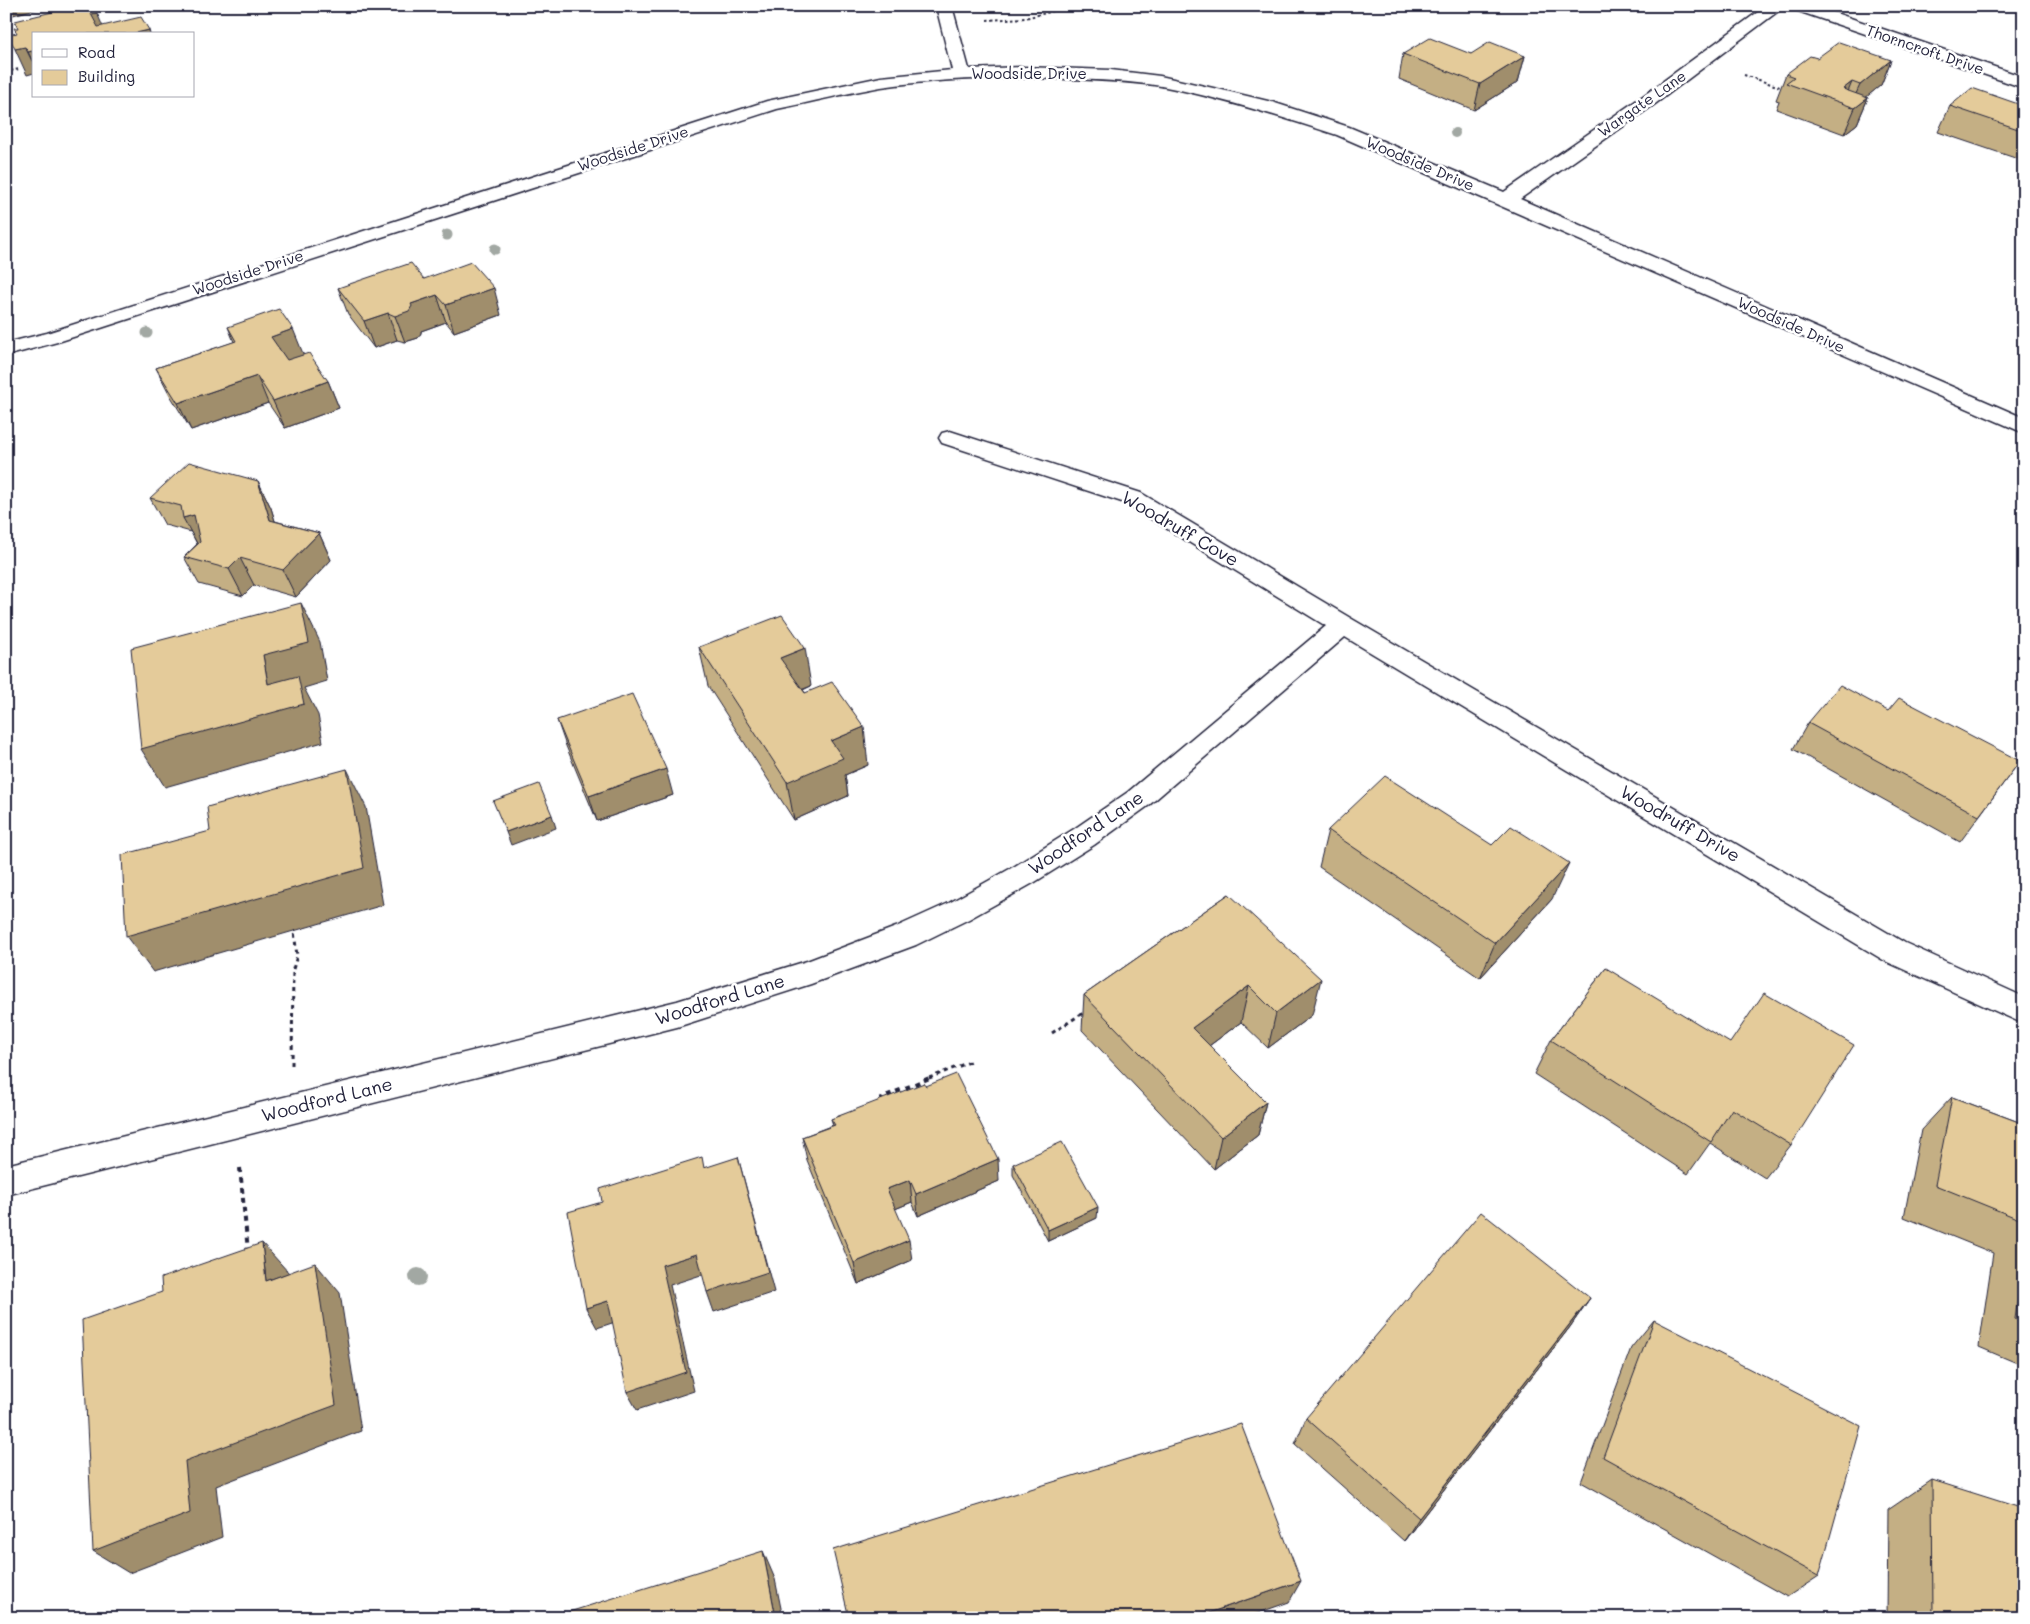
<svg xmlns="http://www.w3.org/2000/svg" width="2030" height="1624" font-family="Mali,sans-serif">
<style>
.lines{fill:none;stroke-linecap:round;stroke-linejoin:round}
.minor-casing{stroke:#22223b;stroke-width:3}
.path-far2{stroke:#22223b;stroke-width:2;stroke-dasharray:2.5 2.5;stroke-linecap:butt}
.path-far1{stroke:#22223b;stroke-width:3;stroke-dasharray:4 4;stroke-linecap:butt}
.path{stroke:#22223b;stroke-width:4;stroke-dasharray:5 5;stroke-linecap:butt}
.minor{fill:#fff;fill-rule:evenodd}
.tree{fill:#a2a8a3}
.wall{fill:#c4af84;stroke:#22223b}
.shaded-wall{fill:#a08e6c;stroke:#22223b}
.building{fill:#e4cb9a;stroke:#22223b}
.labels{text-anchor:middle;stroke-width:5;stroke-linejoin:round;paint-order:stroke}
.far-street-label{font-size:15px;fill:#22223b;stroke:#fff}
.street-label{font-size:18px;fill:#22223b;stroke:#fff}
</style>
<rect width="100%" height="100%" fill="#fff"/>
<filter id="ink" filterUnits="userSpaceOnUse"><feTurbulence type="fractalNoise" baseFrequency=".02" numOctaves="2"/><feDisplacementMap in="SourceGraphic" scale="10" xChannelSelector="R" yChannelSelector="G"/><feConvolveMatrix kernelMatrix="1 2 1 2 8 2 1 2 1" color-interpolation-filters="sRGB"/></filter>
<g filter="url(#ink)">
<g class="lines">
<defs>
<g id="minor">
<path d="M936,6H952L969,69L1022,67L1111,70L1160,76L1222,90L1272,102L1349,127L1504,192L1643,96L1766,6H1785L1655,104L1520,199L2024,418V433L1337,135C1279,116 1221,98 1161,86C1130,81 1098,80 1067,79C1005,77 942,78 881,87C846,93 812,102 777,109L61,341L6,356V343L47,333L767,101L881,77L952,70Z"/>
<path d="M1790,6H1815L2024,77V88L1792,9Z"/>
<path d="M950,431L1141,493L1352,619L1905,943L2024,997V1024L1885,961L1345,637L1148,806L1094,845L1035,882L969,919L916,945L811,984L677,1027L6,1195V1165L677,1001L807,961L896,927L949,903L1015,866L1074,829L1128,792L1326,626L1125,503L942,443L939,438L942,433Z"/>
</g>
</defs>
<!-- minor casing -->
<use href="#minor" class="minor-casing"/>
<!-- path-far2 -->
<g class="path-far2">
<path d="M987,20L1025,18L1062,9"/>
<path d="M6,72L19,69"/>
<path d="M1744,75L1783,88"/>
</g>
<!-- path-far1 -->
<g class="path-far1">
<path d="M1052,1033L1086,1011"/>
<path d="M292,1065L293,969L297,956L294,931"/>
<path d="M929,1078L972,1061"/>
</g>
<!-- path -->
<g class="path">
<path d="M880,1102L883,1097L932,1077"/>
<path d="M240,1168L248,1251"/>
</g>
<!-- minor -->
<use href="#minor" class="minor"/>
</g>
<!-- trees -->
<g class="tree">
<circle cx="1455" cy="133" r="5"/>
<circle cx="447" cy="235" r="5.5"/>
<circle cx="495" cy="249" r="5.5"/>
<circle cx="147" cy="333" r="5.5"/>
<circle cx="418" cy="1277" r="9"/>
</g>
<!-- wall -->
<g class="wall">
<path d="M1403,54H1471L1525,56L1518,82L1474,110L1399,79Z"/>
<path d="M1817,58L1891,60L1881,85L1866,97L1868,98L1857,124L1844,134L1776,109L1779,101L1776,100L1786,74Z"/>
<path d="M1950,106H2024L2022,109H2024V161L1938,132Z"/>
<path d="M424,279L501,315L454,332L446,322L421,331V333L418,338L405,342L397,340L374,348L348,314L338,288Z"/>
<path d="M228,327L303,354L328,381L339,408L285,428L268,403L191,430L170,395L156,368L234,342Z"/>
<path d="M258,481L271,508L275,521L319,533L331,560L296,597L254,585L243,596L199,584L184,557L197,544L191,532L165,525L150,498Z"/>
<path d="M699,647L811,686L803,690L868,765L845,775L848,796L794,820L708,686Z"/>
<path d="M1888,711L2020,761L1960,842L1793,749L1808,723Z"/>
<path d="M557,720L673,795L597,821L566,746Z"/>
<path d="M1328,830L1492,845L1552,899L1480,978L1319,867Z"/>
<path d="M1229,894L1312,1015L1268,1048L1241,1022L1209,1046L1266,1102L1258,1135L1214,1169L1082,1030L1084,995Z"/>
<path d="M1606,968L1791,1145L1765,1178L1710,1143L1688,1174L1534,1074L1551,1040Z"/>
<path d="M926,1086L999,1181L918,1216L912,1202L895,1209L912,1260L858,1284L807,1160L802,1137L833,1125L831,1119Z"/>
<path d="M1952,1097L2024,1124V1366L1979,1347L1993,1253L1904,1217L1921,1130Z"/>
<path d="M1013,1164L1097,1218L1048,1241L1013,1175Z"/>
<path d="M1590,1298L1570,1327L1404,1541L1295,1444L1306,1418Z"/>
<path d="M1654,1320L1819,1576L1787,1597L1581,1482L1631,1348Z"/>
<path d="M1932,1480L2024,1618H1887L1888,1510Z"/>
</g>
<!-- shaded-wall -->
<g class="shaded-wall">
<path d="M6,6H46L6,17Z"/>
<path d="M97,13L106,34H100L91,14Z"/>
<path d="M149,30L150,34H132Z"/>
<path d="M25,47L34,65V73L27,75L15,49Z"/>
<path d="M32,51L34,55V64L28,52Z"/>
<path d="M1525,56L1518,82L1474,110L1480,84Z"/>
<path d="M1891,60L1881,85L1853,108L1850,107L1860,85Z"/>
<path d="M1852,82L1843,104V89Z"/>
<path d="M1868,98L1857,124L1844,134L1855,108Z"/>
<path d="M494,288L501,315L454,332L446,305Z"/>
<path d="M437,295L446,322L421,331V333L418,338L405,342L395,316L411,304Z"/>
<path d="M388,313L397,340L374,348L364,321Z"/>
<path d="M293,329L304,356L282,364L271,337Z"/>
<path d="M257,376L268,403L191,430L178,403Z"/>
<path d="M328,381L339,408L285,428L273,401Z"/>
<path d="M258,481L271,508L283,547L270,520Z"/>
<path d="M194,515L208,542L198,545L183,518Z"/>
<path d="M319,533L331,560L296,597L283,570Z"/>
<path d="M240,558L254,585L243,596L229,569Z"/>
<path d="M301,603L320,642L327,681L304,688L318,715L323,742L165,787L141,749L268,684L263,655Z"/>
<path d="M805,648L811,686L786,696L780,658Z"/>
<path d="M864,727L868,765L845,775L848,796L794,820L787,782L831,741Z"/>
<path d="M347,769L366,807L383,905L153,972L126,936Z"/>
<path d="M666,769L673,795L597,821L589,796Z"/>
<path d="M552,815L556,828L511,845L506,832Z"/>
<path d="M1569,863L1552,899L1480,978L1495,943Z"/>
<path d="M1321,979L1312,1015L1268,1048L1276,1013Z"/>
<path d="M1249,986L1241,1022L1186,1063L1192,1028Z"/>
<path d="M1266,1102L1258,1135L1214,1169L1221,1137Z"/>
<path d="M738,1157L774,1292L714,1312L707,1292Z"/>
<path d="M998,1159L999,1181L918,1216L916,1194Z"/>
<path d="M910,1180L912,1202L890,1211L887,1189Z"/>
<path d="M1098,1207L1097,1218L1048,1241V1230Z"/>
<path d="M909,1240L912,1260L858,1284L854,1263Z"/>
<path d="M262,1243L289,1273L266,1281Z"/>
<path d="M697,1254L704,1274L670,1285L694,1391L637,1410L627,1392L662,1265Z"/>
<path d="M315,1263L340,1293L361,1431L216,1486L222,1537L129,1573L93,1551L185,1461Z"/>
<path d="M1590,1298L1570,1327L1404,1541L1419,1518Z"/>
<path d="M608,1301L618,1321L597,1328L586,1308Z"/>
<path d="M763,1551L775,1579L783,1618H776Z"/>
<path d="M1301,1581L1289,1602L1244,1618H1194Z"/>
</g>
<!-- building -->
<g class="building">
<path d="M77,6H93L97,13L91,14L98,27L141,17L149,30L132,34H34V55L32,51L28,52L25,47L15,49L8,35L17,33L14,28H18L15,21Z"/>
<path d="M1430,38L1471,54L1490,42L1525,56L1480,84L1403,54Z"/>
<path d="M1839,42L1891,60L1860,85L1852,82L1843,89L1868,98L1855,108L1786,83L1794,77L1786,74L1810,56L1817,58Z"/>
<path d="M1972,88L2024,106L2021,108L2024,109V131L1950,106Z"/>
<path d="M471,262L494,288L446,305L437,295L411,304L412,306L409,311L395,316L388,313L364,321L338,288L411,263L424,279Z"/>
<path d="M279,309L293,329L271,337L287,360L309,353L328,381L273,401L257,376L178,403L156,368L236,341L228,327Z"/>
<path d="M189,462L258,481L270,520L319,533L283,570L240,558L229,569L184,557L200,542L194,515L183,518L181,506L150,498Z"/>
<path d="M301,603L309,643L263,655L268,684L298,676L304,704L141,749L131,648Z"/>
<path d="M782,615L805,648L780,658L805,693L832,682L864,727L831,741L843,758L787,782L699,647Z"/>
<path d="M1840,685L1888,711L1899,698L2020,761L1979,816L1808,723Z"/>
<path d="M632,694L666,769L589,796L557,720Z"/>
<path d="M347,769L364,868L126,936L122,855L210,831L207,807Z"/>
<path d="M1385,776L1492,845L1511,826L1569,863L1495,943L1328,830Z"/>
<path d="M539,784L552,815L506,832L493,801Z"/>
<path d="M1229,894L1321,979L1276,1013L1249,986L1192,1028L1266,1102L1221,1137L1084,995Z"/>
<path d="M1606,968L1730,1043L1764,993L1854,1045L1791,1145L1732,1109L1711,1142L1551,1040Z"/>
<path d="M956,1074L998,1159L916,1194L910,1180L887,1189L909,1240L854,1263L802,1137L835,1125L831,1119L924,1083L926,1086Z"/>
<path d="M1952,1097L2024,1124V1221L1935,1185Z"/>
<path d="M1062,1142L1098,1207L1048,1230L1013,1164Z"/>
<path d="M702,1157L704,1168L738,1157L768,1272L707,1292L697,1254L662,1265L686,1372L627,1392L608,1301L586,1308L568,1212L602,1202L600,1189Z"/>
<path d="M1481,1212L1590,1298L1419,1518L1306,1418Z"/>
<path d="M262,1243L266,1281L315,1263L336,1405L185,1461L190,1513L93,1551L82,1320L162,1292L161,1278Z"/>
<path d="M2024,1254V1323L2015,1319Z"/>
<path d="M1654,1320L1861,1426L1819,1576L1603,1457Z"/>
<path d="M1241,1424L1301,1581L1194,1618H849L833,1550Z"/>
<path d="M1932,1480L2024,1509V1618H1933Z"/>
<path d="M763,1551L776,1618H550Z"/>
</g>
</g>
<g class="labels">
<!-- far-street labels -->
<g class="far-street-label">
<text transform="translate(1925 50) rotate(19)" y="5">Thorncroft Drive</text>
<text x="1029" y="79">Woodside Drive</text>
<text transform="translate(1642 104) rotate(-35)" y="5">Wargate Lane</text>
<text transform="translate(633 149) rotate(-18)" y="5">Woodside Drive</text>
<text transform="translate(1420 164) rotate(23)" y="5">Woodside Drive</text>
<text transform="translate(248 273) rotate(-18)" y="5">Woodside Drive</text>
<text transform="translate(1791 325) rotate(24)" y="5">Woodside Drive</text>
</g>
<!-- street labels -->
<g class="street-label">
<text transform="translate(1180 529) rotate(30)" y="6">Woodruff Cove</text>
<text transform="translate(1680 824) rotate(30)" y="6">Woodruff Drive</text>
<text transform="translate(1086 833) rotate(-34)" y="6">Woodford Lane</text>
<text transform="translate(720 1000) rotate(-17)" y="6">Woodford Lane</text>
<text transform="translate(327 1100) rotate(-14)" y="6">Woodford Lane</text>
</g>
</g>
<!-- margin -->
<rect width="2030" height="1624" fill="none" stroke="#fff" stroke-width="25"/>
<rect x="12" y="12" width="2005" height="1599" fill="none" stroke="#22223b" stroke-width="2" filter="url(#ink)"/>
<!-- legend -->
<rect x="32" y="32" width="162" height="65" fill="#ffffff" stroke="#a7a7b1"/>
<rect x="42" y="49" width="25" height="8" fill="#ffffff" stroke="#a7a7b1"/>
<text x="78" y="58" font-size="15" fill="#22223b">Road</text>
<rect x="42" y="70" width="25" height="15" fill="#e4cb9a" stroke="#a7a7b1"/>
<text x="78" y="82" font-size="15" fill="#22223b">Building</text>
</svg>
